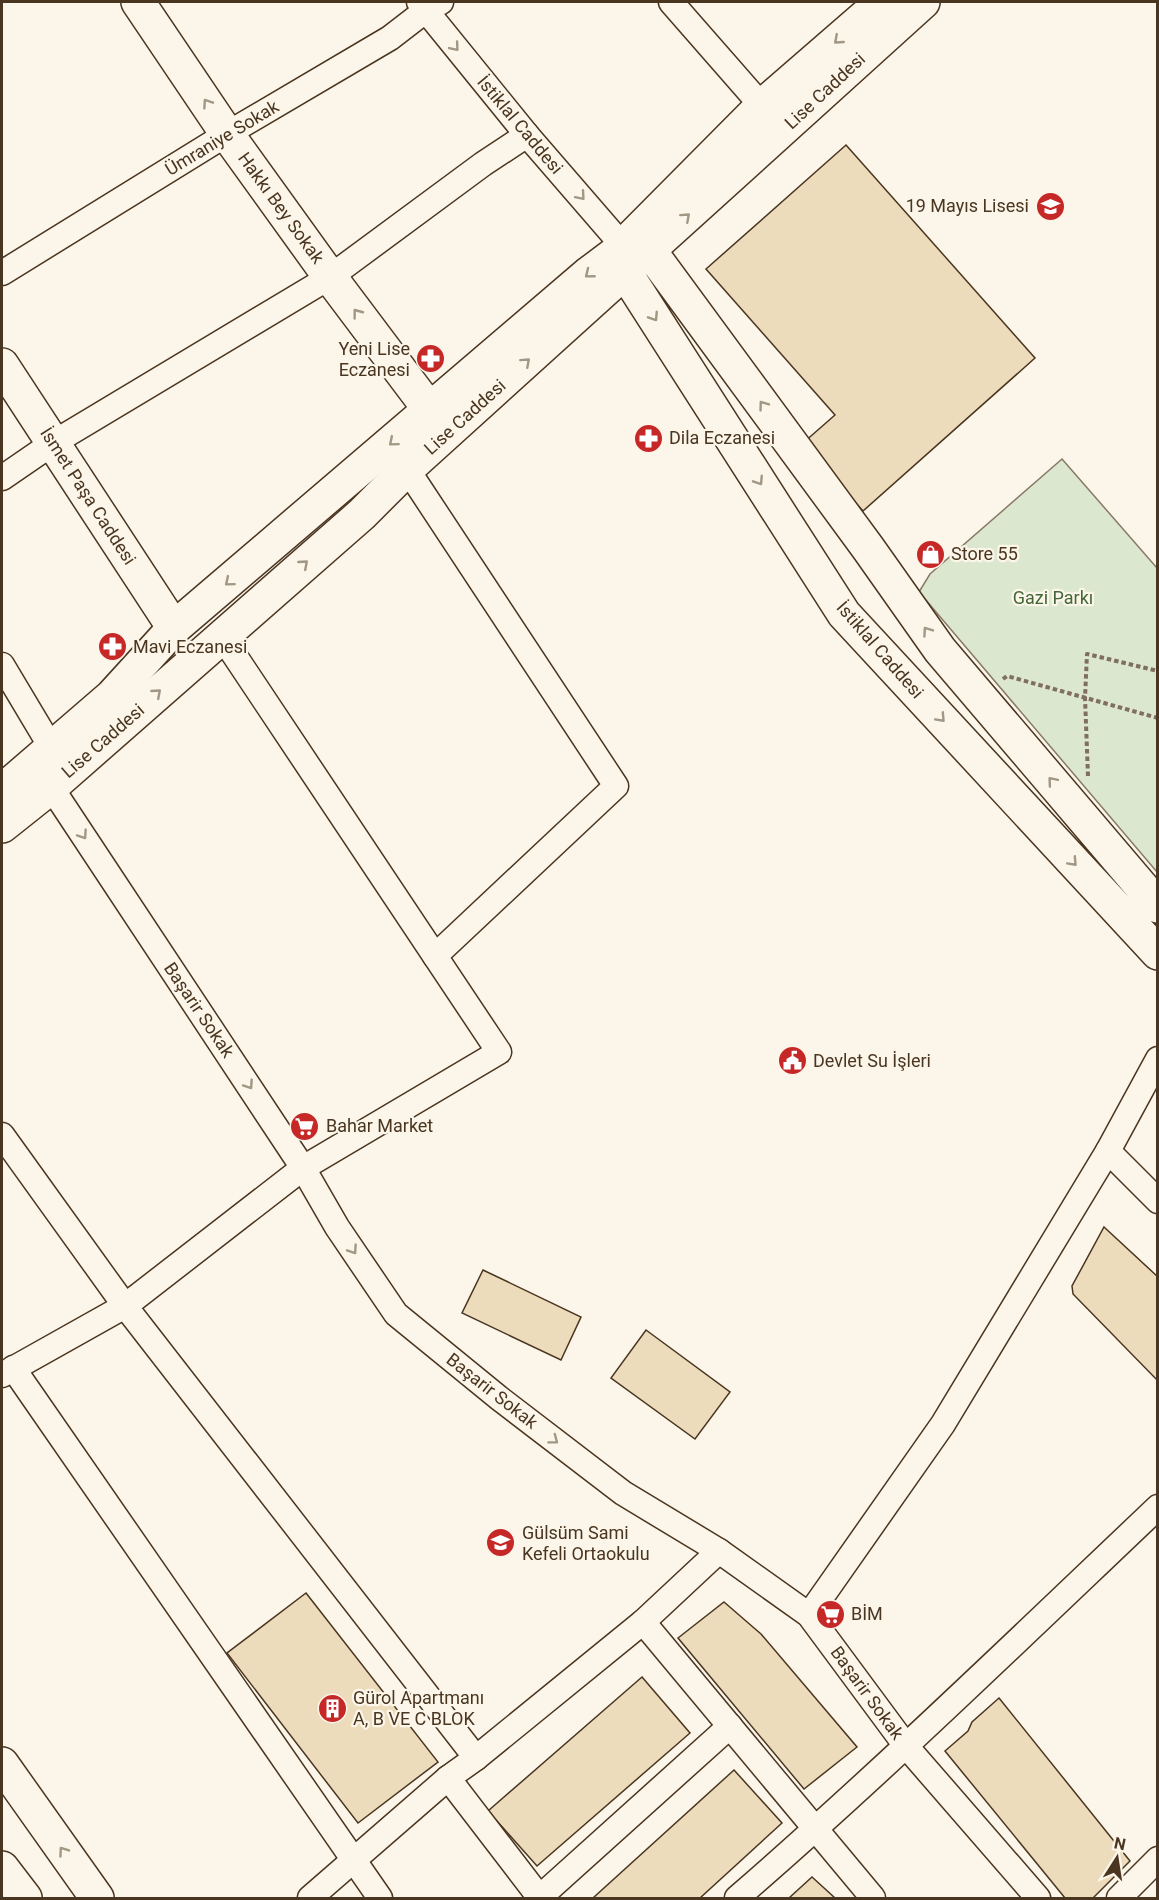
<svg xmlns="http://www.w3.org/2000/svg" width="1159" height="1900" font-family="Roboto,sans-serif">
<style>
.green{fill:#dce7d0;stroke:#887966;stroke-width:1.5}
.building{fill:#ecdcbc;stroke:#4a3520;stroke-width:1.5}
.lines{fill:none;stroke-linecap:round;stroke-linejoin:round}
.street-casing{stroke:#4a3520;stroke-width:27}
.secondary-casing{stroke:#4a3520;stroke-width:36}
.primary-casing{stroke:#4a3520;stroke-width:36}
.path{stroke:#7f6f5c;stroke-width:4;stroke-dasharray:4.5 3;stroke-linecap:butt}
.street{stroke:#fbf6e9;stroke-width:24}
.secondary{stroke:#fbf6e9;stroke-width:33}
.primary{stroke:#fbf6e9;stroke-width:33}
.oneway{stroke:#a29684}
.labels{text-anchor:middle;stroke-width:4.5;stroke-linejoin:round;paint-order:stroke}
.street-label{font-size:18px;fill:#4a3520;stroke:#fbf6e9}
.poi-label{font-size:18px;fill:#4a3520;stroke:#fbf6e9;text-anchor:start}
.park-label{font-size:18px;fill:#436837;stroke:#fbf6e9}
</style>
<rect width="100%" height="100%" fill="#fbf6e9"/>
<!-- green -->
<path class="green" d="M1062,459L1157,568V872L919,592L930,574Z"/>
<!-- building -->
<g class="building">
<path d="M846,145L1035,358L863,511L803,443L835,415L706,269Z"/>
<path d="M1104,1227L1158,1277V1381L1073,1294L1072,1286Z"/>
<path d="M483,1270L581,1317L561,1360L462,1313Z"/>
<path d="M646,1330L730,1392L695,1439L611,1378Z"/>
<path d="M306,1593L438,1762L358,1823L227,1653Z"/>
<path d="M724,1602L761,1634L857,1747L804,1789L678,1638Z"/>
<path d="M642,1677L690,1733L537,1866L488,1811Z"/>
<path d="M999,1698L1130,1861L1093,1898H1065L945,1751L968,1731L972,1722Z"/>
<path d="M734,1770L782,1823L700,1898H593Z"/>
<path d="M812,1877L835,1898H789Z"/>
</g>
<g class="lines">
<defs>
<g id="street">
<path d="M419,2L527,135L623,246"/>
<path d="M671,2L762,106"/>
<path d="M2,273L227,134L390,38L425,11L441,2"/>
<path d="M407,469L616,786L435,956"/>
<path d="M2,478L53,443L330,277L483,164L527,135"/>
<path d="M2,665L51,747V787L303,1168L337,1227L396,1314L499,1398L623,1493L719,1551L809,1615L906,1746L1038,1898"/>
<path d="M2,1135L125,1306L476,1758"/>
<path d="M1108,1151L1158,1201"/>
<path d="M13,1368L380,1898"/>
<path d="M2,1375L125,1306L303,1168L499,1052L221,635"/>
<path d="M809,1615L943,1424L1108,1151L1158,1059"/>
<path d="M643,1622L873,1898"/>
<path d="M448,1778L476,1758L643,1622L719,1551"/>
<path d="M310,1898L448,1778L540,1898"/>
<path d="M539,1898L730,1726"/>
<path d="M737,1898C881,1773 1019,1639 1158,1507"/>
<path d="M1119,1898L1158,1859"/>
</g>
<g id="secondary">
<path d="M138,2L227,134L330,277L430,410"/>
<path d="M2,365L174,628"/>
<path d="M2,791L112,696L174,628L588,274L616,253L762,106L882,2"/>
<path d="M2,826L51,787L362,514L407,469L923,2"/>
<path d="M1158,906L940,650L868,548L655,258L647,252L623,246L625,272L844,614L1158,953"/>
</g>
<g id="primary">
<path d="M2,1764L97,1898"/>
<path d="M2,1868L25,1898"/>
</g>
</defs>
<!-- street casing -->
<use href="#street" class="street-casing"/>
<!-- secondary casing -->
<use href="#secondary" class="secondary-casing"/>
<!-- primary casing -->
<use href="#primary" class="primary-casing"/>
<!-- path -->
<g class="path">
<path d="M1003,679L1007,676L1158,718"/>
<path d="M1088,776L1085,698L1087,654L1158,671"/>
</g>
<!-- street -->
<use href="#street" class="street"/>
<!-- secondary -->
<use href="#secondary" class="secondary"/>
<!-- primary -->
<use href="#primary" class="primary"/>
</g>
<!-- one-way arrows -->
<defs><path id="oneway-chevron" d="M-2-3.5L2.5 0L-2 3.5" fill="none" stroke-width="1.6" stroke-linecap="round" stroke-linejoin="round" transform="scale(1.5)"/></defs>
<g class="oneway">
<use href="#oneway-chevron" transform="translate(838 40) rotate(139)"/>
<use href="#oneway-chevron" transform="translate(455 47) rotate(50)"/>
<use href="#oneway-chevron" transform="translate(207 103) rotate(-124)"/>
<use href="#oneway-chevron" transform="translate(581 196) rotate(49)"/>
<use href="#oneway-chevron" transform="translate(686 217) rotate(-42)"/>
<use href="#oneway-chevron" transform="translate(589 274) rotate(141)"/>
<use href="#oneway-chevron" transform="translate(357 313) rotate(-127)"/>
<use href="#oneway-chevron" transform="translate(654 317) rotate(57)"/>
<use href="#oneway-chevron" transform="translate(526 362) rotate(-42)"/>
<use href="#oneway-chevron" transform="translate(763 405) rotate(-126)"/>
<use href="#oneway-chevron" transform="translate(393 442) rotate(140)"/>
<use href="#oneway-chevron" transform="translate(759 481) rotate(57)"/>
<use href="#oneway-chevron" transform="translate(304 564) rotate(-41)"/>
<use href="#oneway-chevron" transform="translate(229 582) rotate(140)"/>
<use href="#oneway-chevron" transform="translate(927 631) rotate(-125)"/>
<use href="#oneway-chevron" transform="translate(157 693) rotate(-41)"/>
<use href="#oneway-chevron" transform="translate(941 718) rotate(47)"/>
<use href="#oneway-chevron" transform="translate(1052 781) rotate(-130)"/>
<use href="#oneway-chevron" transform="translate(83 835) rotate(56)"/>
<use href="#oneway-chevron" transform="translate(1073 862) rotate(47)"/>
<use href="#oneway-chevron" transform="translate(249 1085) rotate(56)"/>
<use href="#oneway-chevron" transform="translate(353 1250) rotate(56)"/>
<use href="#oneway-chevron" transform="translate(554 1440) rotate(37)"/>
<use href="#oneway-chevron" transform="translate(63 1851) rotate(-125)"/>
</g>
<!-- icons -->
<defs>
<symbol id="school-disc" viewBox="-11 -11 22 22"><circle r="9.5" fill="#c62828" stroke="#fbf6e9"/><path d="M0-5L7-2L0 1L-7-2ZM-4 1L0 2.5L4 1V4Q0 6-4 4Z" fill="#fff"/></symbol>
<symbol id="pharmacy-disc" viewBox="-11 -11 22 22"><circle r="9.5" fill="#c62828" stroke="#fbf6e9"/><path d="M-2-6h4v4h4v4h-4v4h-4v-4h-4v-4h4Z" fill="#fff"/></symbol>
<symbol id="shop-disc" viewBox="-11 -11 22 22"><circle r="9.5" fill="#c62828" stroke="#fbf6e9"/><path d="M-5-2.5h2.3a2.7 3.5 0 0 1 5.4 0H5L5.5 6h-11ZM-1.5-2.5h3a1.5 2.3 0 0 0-3 0Z" fill="#fff"/></symbol>
<symbol id="civic-disc" viewBox="-11 -11 22 22"><circle r="9.5" fill="#c62828" stroke="#fbf6e9"/><path d="M-.6-6.5H3V-4.5H.6V-3L4-1V1h2V6H-6V1h2V-1L-.6-3ZM-1.2 2.5V6h2.4V2.5Z" fill="#fff"/></symbol>
<symbol id="supermarket-disc" viewBox="-11 -11 22 22"><circle r="9.5" fill="#c62828" stroke="#fbf6e9"/><path d="M-6-5.5h2.5l.6 2H6L4.5 2H-2.5L-4.4-4H-6ZM-1.5 3.2a1.3 1.3 0 1 0 .1 0ZM3 3.2a1.3 1.3 0 1 0 .1 0Z" fill="#fff"/></symbol>
<symbol id="building-disc" viewBox="-11 -11 22 22"><circle r="9.5" fill="#c62828" stroke="#fbf6e9"/><path d="M-4-6H4V6H1V3H-1V6H-4ZM-2.5-4.3h1.7v1.8h-1.7ZM.8-4.3h1.7v1.8H.8ZM-2.5-1h1.7V.8h-1.7ZM.8-1h1.7V.8H.8Z" fill="#fff"/></symbol>
</defs>
<g fill-rule="evenodd">
<use href="#school-disc" x="1034" y="190" width="33" height="33"/>
<use href="#pharmacy-disc" x="414" y="342" width="33" height="33"/>
<use href="#pharmacy-disc" x="632" y="422" width="33" height="33"/>
<use href="#shop-disc" x="914" y="538" width="33" height="33"/>
<use href="#pharmacy-disc" x="96" y="630" width="33" height="33"/>
<use href="#civic-disc" x="776" y="1044" width="33" height="33"/>
<use href="#supermarket-disc" x="288" y="1110" width="33" height="33"/>
<use href="#school-disc" x="484" y="1526" width="33" height="33"/>
<use href="#supermarket-disc" x="814" y="1598" width="33" height="33"/>
<use href="#building-disc" x="316" y="1692" width="33" height="33"/>
</g>
<g class="labels">
<!-- street labels -->
<g class="street-label">
<text transform="translate(825 91) rotate(-43)" y="6">Lise Caddesi</text>
<text transform="translate(520 125) rotate(50)" y="6">İstiklal Caddesi</text>
<text transform="translate(222 138) rotate(-31)" y="6">Ümraniye Sokak</text>
<text transform="translate(281 208) rotate(54)" y="6">Hakkı Bey Sokak</text>
<text transform="translate(465 417) rotate(-42)" y="6">Lise Caddesi</text>
<text transform="translate(88 496) rotate(57)" y="6">İsmet Paşa Caddesi</text>
<text transform="translate(880 650) rotate(49)" y="6">İstiklal Caddesi</text>
<text transform="translate(103 741) rotate(-41)" y="6">Lise Caddesi</text>
<text transform="translate(199 1010) rotate(56)" y="6">Başarir Sokak</text>
<text transform="translate(492 1391) rotate(38)" y="6">Başarir Sokak</text>
<text transform="translate(867 1693) rotate(54)" y="6">Başarir Sokak</text>
</g>
<!-- poi labels -->
<g class="poi-label">
<text x="1029" y="212" text-anchor="end">19 Mayıs Lisesi</text>
<text x="410" y="355" text-anchor="end">Yeni Lise<tspan x="410" dy="21">Eczanesi</tspan></text>
<text x="669" y="444">Dila Eczanesi</text>
<text x="951" y="560">Store 55</text>
<text x="133" y="653">Mavi Eczanesi</text>
<text x="813" y="1067">Devlet Su İşleri</text>
<text x="326" y="1132">Bahar Market</text>
<text x="522" y="1539">Gülsüm Sami<tspan x="522" dy="21">Kefeli Ortaokulu</tspan></text>
<text x="851" y="1620">BİM</text>
<text x="353" y="1704">Gürol Apartmanı<tspan x="353" dy="21">A, B VE C BLOK</tspan></text>
</g>
<!-- park labels -->
<g class="park-label">
<text x="1053" y="604">Gazi Parkı</text>
</g>
</g>
<!-- border -->
<rect width="1159" height="1900" fill="none" stroke="#4a3520" stroke-width="6"/>
<!-- north arrow -->
<g transform="translate(1117 1858) rotate(12)" stroke="#fbf6e9" stroke-width="4.5" paint-order="stroke">
<path d="M0-4.5L10 22L0 15L-10 22Z" fill="#4a3520"/>
<text y="-9" font-size="16" font-weight="bold" text-anchor="middle" fill="#4a3520">N</text>
</g>
</svg>
